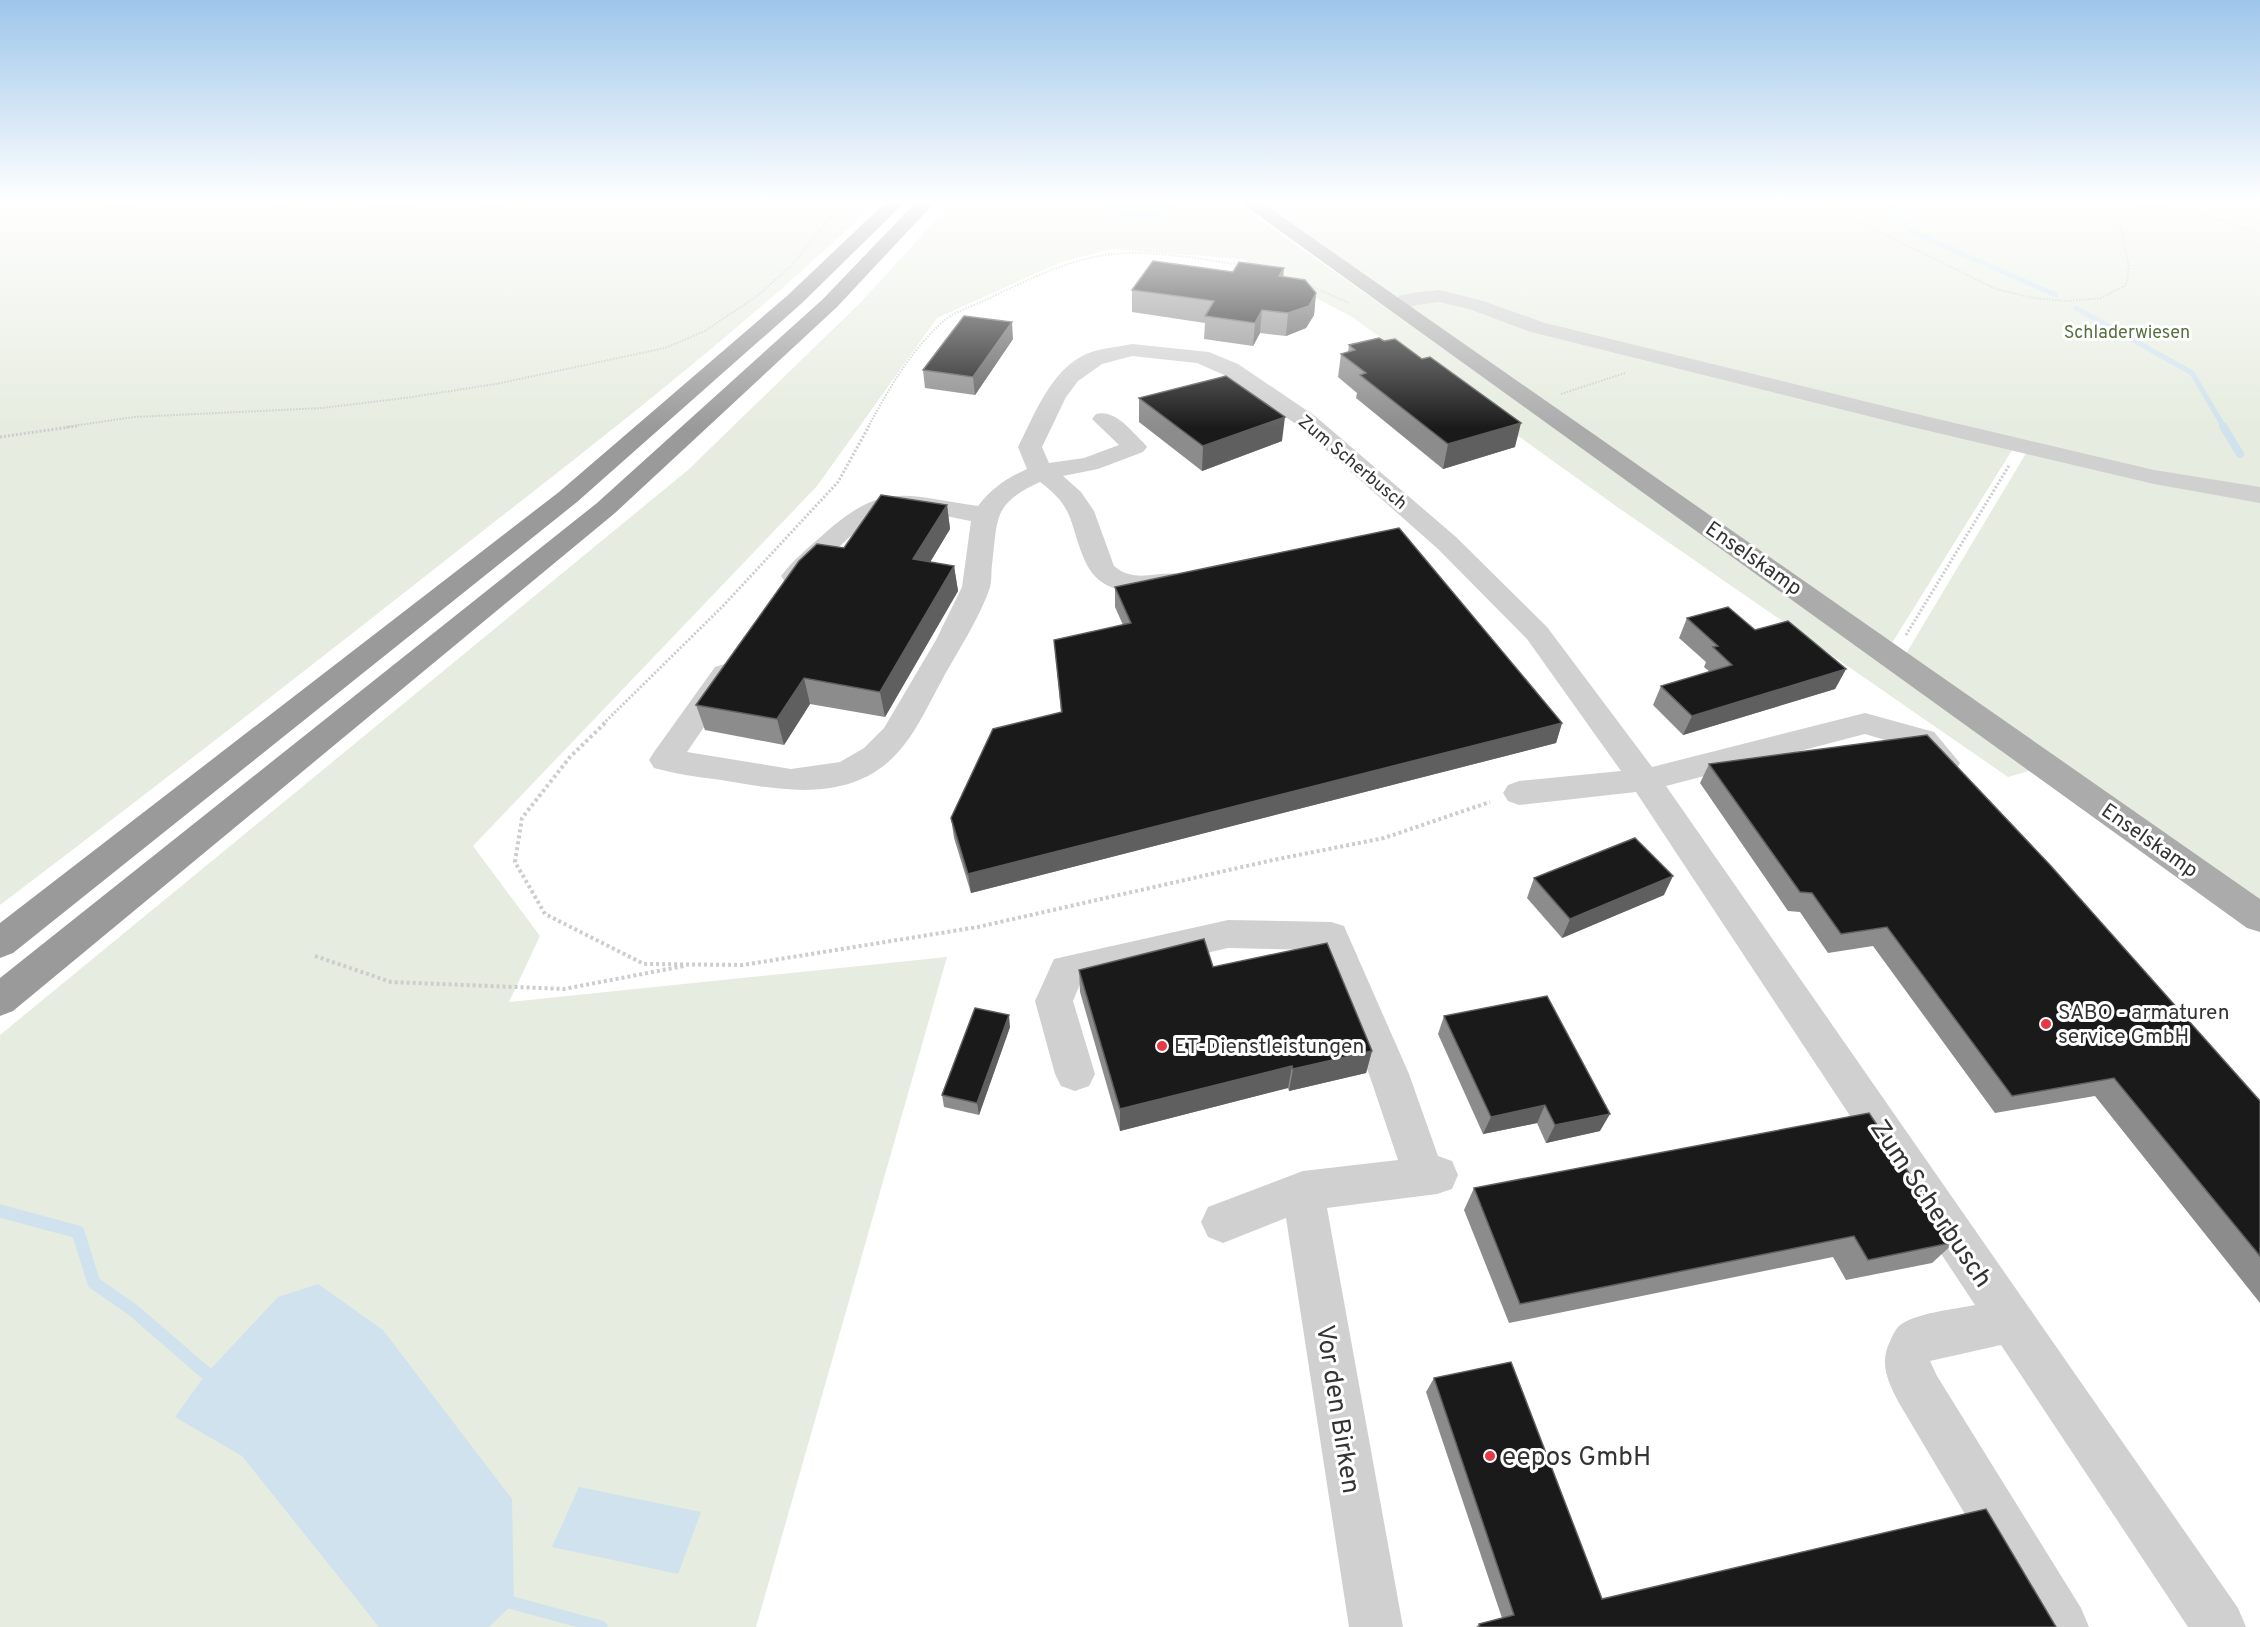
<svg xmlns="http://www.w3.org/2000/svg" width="2260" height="1627" font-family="Overpass,sans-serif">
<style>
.green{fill:#e6ecdf}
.water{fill:#cfe2ee}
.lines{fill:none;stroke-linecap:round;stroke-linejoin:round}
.stream-far2{stroke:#cfe2ee;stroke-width:5}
.stream-far1{stroke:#cfe2ee;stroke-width:8}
.stream{stroke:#cfe2ee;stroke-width:13}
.path-far2{stroke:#cdcdcd;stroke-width:2;stroke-dasharray:1.5 1.5;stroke-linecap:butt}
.path-far1{stroke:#cdcdcd;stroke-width:3;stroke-dasharray:2 2;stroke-linecap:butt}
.path{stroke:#cdcdcd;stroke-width:4;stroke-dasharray:3 3;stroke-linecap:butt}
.minor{fill:#d0d0d0;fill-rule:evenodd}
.major{fill:#ababab;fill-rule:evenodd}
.highway{fill:#9a9a9a;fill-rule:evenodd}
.wall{fill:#8c8c8c}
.shaded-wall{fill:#5f5f5f}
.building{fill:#1a1a1a;stroke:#5f5f5f;stroke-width:1.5}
.poi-dot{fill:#e63946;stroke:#fff;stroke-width:2}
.labels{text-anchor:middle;stroke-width:6;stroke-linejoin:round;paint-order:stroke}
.far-park-label{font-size:18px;fill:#56703f;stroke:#fff}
.far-street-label{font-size:18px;fill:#333;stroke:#fff}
.street-label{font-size:21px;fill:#333;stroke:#fff}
.poi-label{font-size:21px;fill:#333;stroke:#fff;text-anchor:start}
.near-street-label{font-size:26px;fill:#333;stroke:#fff}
.near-poi-label{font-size:26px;fill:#333;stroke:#fff;text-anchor:start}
</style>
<rect width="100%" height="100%" fill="#fff"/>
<!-- green -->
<g class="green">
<path d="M0,200H878C753,321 616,427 479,534C320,659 161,783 0,905Z"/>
<path d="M954,200H1232L1389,310L2032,770L2008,777L1616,506L1352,317L1242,259L1112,249L1061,262L937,318L817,486L473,846L540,936L509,1002L947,957L756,1627H0V1035L688,470L860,303Z"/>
<path d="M1252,200H2260V493L2212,487L1666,357L1441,294L1398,300Z"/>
<path d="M1441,299L2014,447L1892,643L1407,304Z"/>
<path d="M2028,450L2260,497V907L1904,657Z"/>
</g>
<!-- water -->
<g class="water">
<path d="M1110,200H1167L1178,205L1177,208L1150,220L1126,218L1105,211L1104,204Z"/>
<path d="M318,1284L383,1330L512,1499L514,1603L489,1627H379L242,1456L175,1417L206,1374L278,1297Z"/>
<path d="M579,1487L701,1512L678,1574L552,1547Z"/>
</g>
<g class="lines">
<!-- stream-far2 -->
<g class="stream-far2">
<path d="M1897,200L1891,208L1912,232L2056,295"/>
<path d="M2076,308L2192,373L2224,427"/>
</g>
<!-- stream-far1 -->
<path class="stream-far1" d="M2223,426L2240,454"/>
<!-- stream -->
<g class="stream">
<path d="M0,1211L78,1232L94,1283L133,1310L215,1381"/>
<path d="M502,1600L601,1627"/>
</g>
<!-- path-far2 -->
<g class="path-far2">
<path d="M66,200L165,211L211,213L313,202L312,200"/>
<path d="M1823,200L1865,225L1996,289L2033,298L2066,301L2101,298L2126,285L2129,267L2119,220C2137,185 2232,225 2260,234"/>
<path d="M313,202L455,210L552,200"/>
<path d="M1306,284L1349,303"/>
<path d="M1561,394L1625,373"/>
<path d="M66,427L134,417L322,408L405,398L496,384L665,348L705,331L757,296L791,266L844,200"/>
<path d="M868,427C889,389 911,349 945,320C954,312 970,307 981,302C1022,283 1068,258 1114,254C1156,250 1199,259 1241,265"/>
</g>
<!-- path-far1 -->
<g class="path-far1">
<path d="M0,437L77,426"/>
<path d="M1906,635L2010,464"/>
<path d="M603,724L722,607L838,482L869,426"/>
</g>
<!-- path -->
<g class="path">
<path d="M605,723L570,757L522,818L515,862L545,914L644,964L743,965L978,927L1273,860L1384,838L1490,802"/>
<path d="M315,956L391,982L564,989L684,966"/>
</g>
<!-- minor -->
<g class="minor">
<path d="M1439,290L1483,301L1545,323L1904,411L2154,470L2260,487V503L2154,484L1904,425L1531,332L1469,309L1439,302L1417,305L1396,311L1389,309L1386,305C1395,292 1424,292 1439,290Z"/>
<path d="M1132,344L1209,352L1238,364L1315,416L1456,537L1547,627L1652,767L1865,713L1934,732L1960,763L1955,771L1944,774L1933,771L1912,748L1865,734L1666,786L2238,1608L2246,1627H2188L2001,1345L1930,1361L1937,1376L2081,1608L2089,1627H2032L1899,1403C1889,1384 1880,1366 1888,1346C1891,1339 1894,1331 1899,1326C1914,1313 1956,1309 1975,1305L1636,792L1519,805L1508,801L1503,793L1508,785L1519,781L1621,771L1527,639L1438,549L1299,426L1222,374L1197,363L1132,356L1102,364L1078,381L1066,397L1042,447L1049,463L1084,458L1119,445L1092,419L1096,414C1115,409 1130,430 1143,442L1147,447L1143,452L1098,469L1063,476L1081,492L1094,511L1114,566C1136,585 1159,569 1184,575L1188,581L1184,587C1149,595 1102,600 1085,561C1069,525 1076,508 1040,482C992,504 998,518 992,565C991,572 992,581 990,587C981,616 956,654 942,680C926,709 912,742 887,763C840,803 775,789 721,780C698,777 676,774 654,768L649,760L654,752L715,667L725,664L735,667L740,674L687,752L791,769L840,762L864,748L884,728L936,640L962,587L971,521C946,517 915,507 889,511C867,515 821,565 805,582L795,584L785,582L781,576C793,560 809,547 824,534C884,480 906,496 978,506C992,488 1007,478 1027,469L1018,447C1035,414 1050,371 1086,354C1100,348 1118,347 1132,344Z"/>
<path d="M1228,920L1331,922L1344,926L1409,1074L1438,1156L1452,1161L1458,1175L1452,1189L1437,1194L1327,1208L1403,1627H1349L1286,1218L1223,1243L1208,1237L1201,1222L1208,1207L1303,1171L1398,1160L1369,1074L1319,950L1228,948L1081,982L1073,1001L1095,1074L1089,1086L1075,1091L1061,1086L1055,1074L1035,1001L1054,959Z"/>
</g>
<!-- major -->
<path class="major" d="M1237,200H1258L2260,899V932L2247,928Z"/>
<!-- highway -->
<g class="highway">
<path d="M888,200H907L802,303L577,502L13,953L0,958V923L559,492L788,295Z"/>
<path d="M918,200H937L837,307L615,513L13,1011L0,1016V978L597,503L823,299Z"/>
</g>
</g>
<!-- wall -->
<g class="wall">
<path d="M1283,277L1316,293L1314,315L1306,328L1286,336L1260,333L1253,346L1204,339L1205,323L1132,312V290Z"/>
<path d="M1013,339L975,395L925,388L923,370Z"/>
<path d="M1349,345L1515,447L1443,469L1356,398L1357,393L1338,377L1341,354L1348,352Z"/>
<path d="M1139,398L1282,441L1202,471L1139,422Z"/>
<path d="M947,505L950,529L930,562L954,566L958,591L885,717L810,704L784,745L705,730L696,705L844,548Z"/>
<path d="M1115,587L1562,723L1556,743L971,893L954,838L951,818L1061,713L1054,640L1123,625L1115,607Z"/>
<path d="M1687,618L1755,630L1846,669L1835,689L1683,735L1653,705L1661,686L1710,672L1704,667L1706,662L1679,638Z"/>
<path d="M1709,764L2260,1101V1303L2095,1096L1995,1113L1873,946L1828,953L1800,912L1788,911L1700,783Z"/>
<path d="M1534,878L1664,895L1562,938L1527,898Z"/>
<path d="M1213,967L1372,1051L1366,1073L1289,1091L1288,1088L1120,1131L1080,992L1079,970Z"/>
<path d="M1444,1016L1600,1131L1546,1143L1537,1123L1483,1134L1438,1034Z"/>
<path d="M1010,1027L979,1115L944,1107L942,1095Z"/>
<path d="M1474,1188L1955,1242L1932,1263L1846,1280L1833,1257L1509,1323L1464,1210Z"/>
<path d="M1434,1378L1602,1599L2056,1627H1476L1479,1624L1502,1618L1426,1392Z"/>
</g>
<!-- shaded-wall -->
<g class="shaded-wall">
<path d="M1284,268L1282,290L1279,276Z"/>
<path d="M1316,293L1314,315L1306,328L1286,336L1288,313Z"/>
<path d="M1262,310L1260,333L1253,346L1255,323Z"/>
<path d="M1012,322L1013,339L975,395L973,377Z"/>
<path d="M1285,417L1282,441L1202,471L1203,446Z"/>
<path d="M1521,423L1515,447L1443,469L1448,444Z"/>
<path d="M947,505L950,529L917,584L913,559Z"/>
<path d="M954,566L958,591L885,717L880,692Z"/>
<path d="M1846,669L1835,689L1683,735L1692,716Z"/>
<path d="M804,678L810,704L784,745L777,719Z"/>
<path d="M1562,723L1556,743L971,893L968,874Z"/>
<path d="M1673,876L1664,895L1562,938L1570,919Z"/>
<path d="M1009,1015L1010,1027L979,1115L977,1103Z"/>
<path d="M1372,1051L1366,1073L1289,1091L1293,1069Z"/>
<path d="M1292,1066L1288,1088L1120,1131V1109Z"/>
<path d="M1545,1105L1537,1123L1483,1134L1491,1117Z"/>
<path d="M1610,1114L1600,1131L1546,1143L1555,1125Z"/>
</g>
<!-- building -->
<g class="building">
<path d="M1153,261L1233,272L1239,262L1284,268L1279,276L1305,280L1316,293L1309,306L1288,313L1262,310L1255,323L1205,316L1214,301L1132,290Z"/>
<path d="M964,316L1012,322L973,377L923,370Z"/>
<path d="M1379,338L1384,341L1395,339L1422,359L1430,357L1521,423L1448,444L1360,375L1366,373L1341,354L1355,350L1349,345Z"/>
<path d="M1226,376L1285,417L1203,446L1139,398Z"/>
<path d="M881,495L947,505L913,559L954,566L880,692L804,678L777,719L696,705L799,561L817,544L844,548Z"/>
<path d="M1399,528L1562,723L968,874L951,818L993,729L1062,712L1054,640L1131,623L1115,587Z"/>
<path d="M1728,607L1755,630L1788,621L1846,669L1692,716L1661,686L1732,665L1713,647L1718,646L1687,618Z"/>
<path d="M1927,735L2050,865L2260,1101V1256L2114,1078L2012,1096L1887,927L1841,934L1812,893L1800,892L1709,764Z"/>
<path d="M1635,838L1673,876L1570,919L1534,878Z"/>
<path d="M1204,939L1213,967L1327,943L1372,1051L1293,1069L1292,1066L1120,1109L1079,970Z"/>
<path d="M1547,996L1610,1114L1555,1125L1545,1105L1491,1117L1444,1016Z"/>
<path d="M975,1008L1009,1015L977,1103L942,1095Z"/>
<path d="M1869,1113L1955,1242L1868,1260L1854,1236L1520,1304L1474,1188Z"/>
<path d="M1511,1362L1602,1599L1986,1509L2056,1627H1480L1479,1624L1514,1615L1434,1378Z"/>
</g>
<!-- sky -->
<linearGradient id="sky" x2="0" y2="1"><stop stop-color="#9ec6ea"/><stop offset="0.47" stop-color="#fff"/><stop offset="1" stop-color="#fff" stop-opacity="0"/></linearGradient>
<rect width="2260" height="428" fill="url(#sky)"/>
<!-- markers -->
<g class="poi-dot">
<circle cx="2046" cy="1024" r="6"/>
<circle cx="1162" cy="1046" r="6"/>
<circle cx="1490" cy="1456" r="6"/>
</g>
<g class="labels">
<!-- far-park labels -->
<g class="far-park-label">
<text x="2127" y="338">Schladerwiesen</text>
</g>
<!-- far-street labels -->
<g class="far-street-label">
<text transform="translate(1353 462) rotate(40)" y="6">Zum Scherbusch</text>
</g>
<!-- street labels -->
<g class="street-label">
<text transform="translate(1754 558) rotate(35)" y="7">Enselskamp</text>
<text transform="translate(2150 840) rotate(35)" y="7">Enselskamp</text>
</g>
<!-- poi labels -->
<g class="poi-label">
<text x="2058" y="1019">SABO - armaturen<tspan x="2058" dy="24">service GmbH</tspan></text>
<text x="1174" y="1053">ET-Dienstleistungen</text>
</g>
<!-- near-street labels -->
<g class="near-street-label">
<text transform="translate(1932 1203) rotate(56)" y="9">Zum Scherbusch</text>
<text transform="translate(1339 1409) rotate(81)" y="9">Vor den Birken</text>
</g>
<!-- near-poi labels -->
<g class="near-poi-label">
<text x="1502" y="1465">eepos GmbH</text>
</g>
</g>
</svg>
